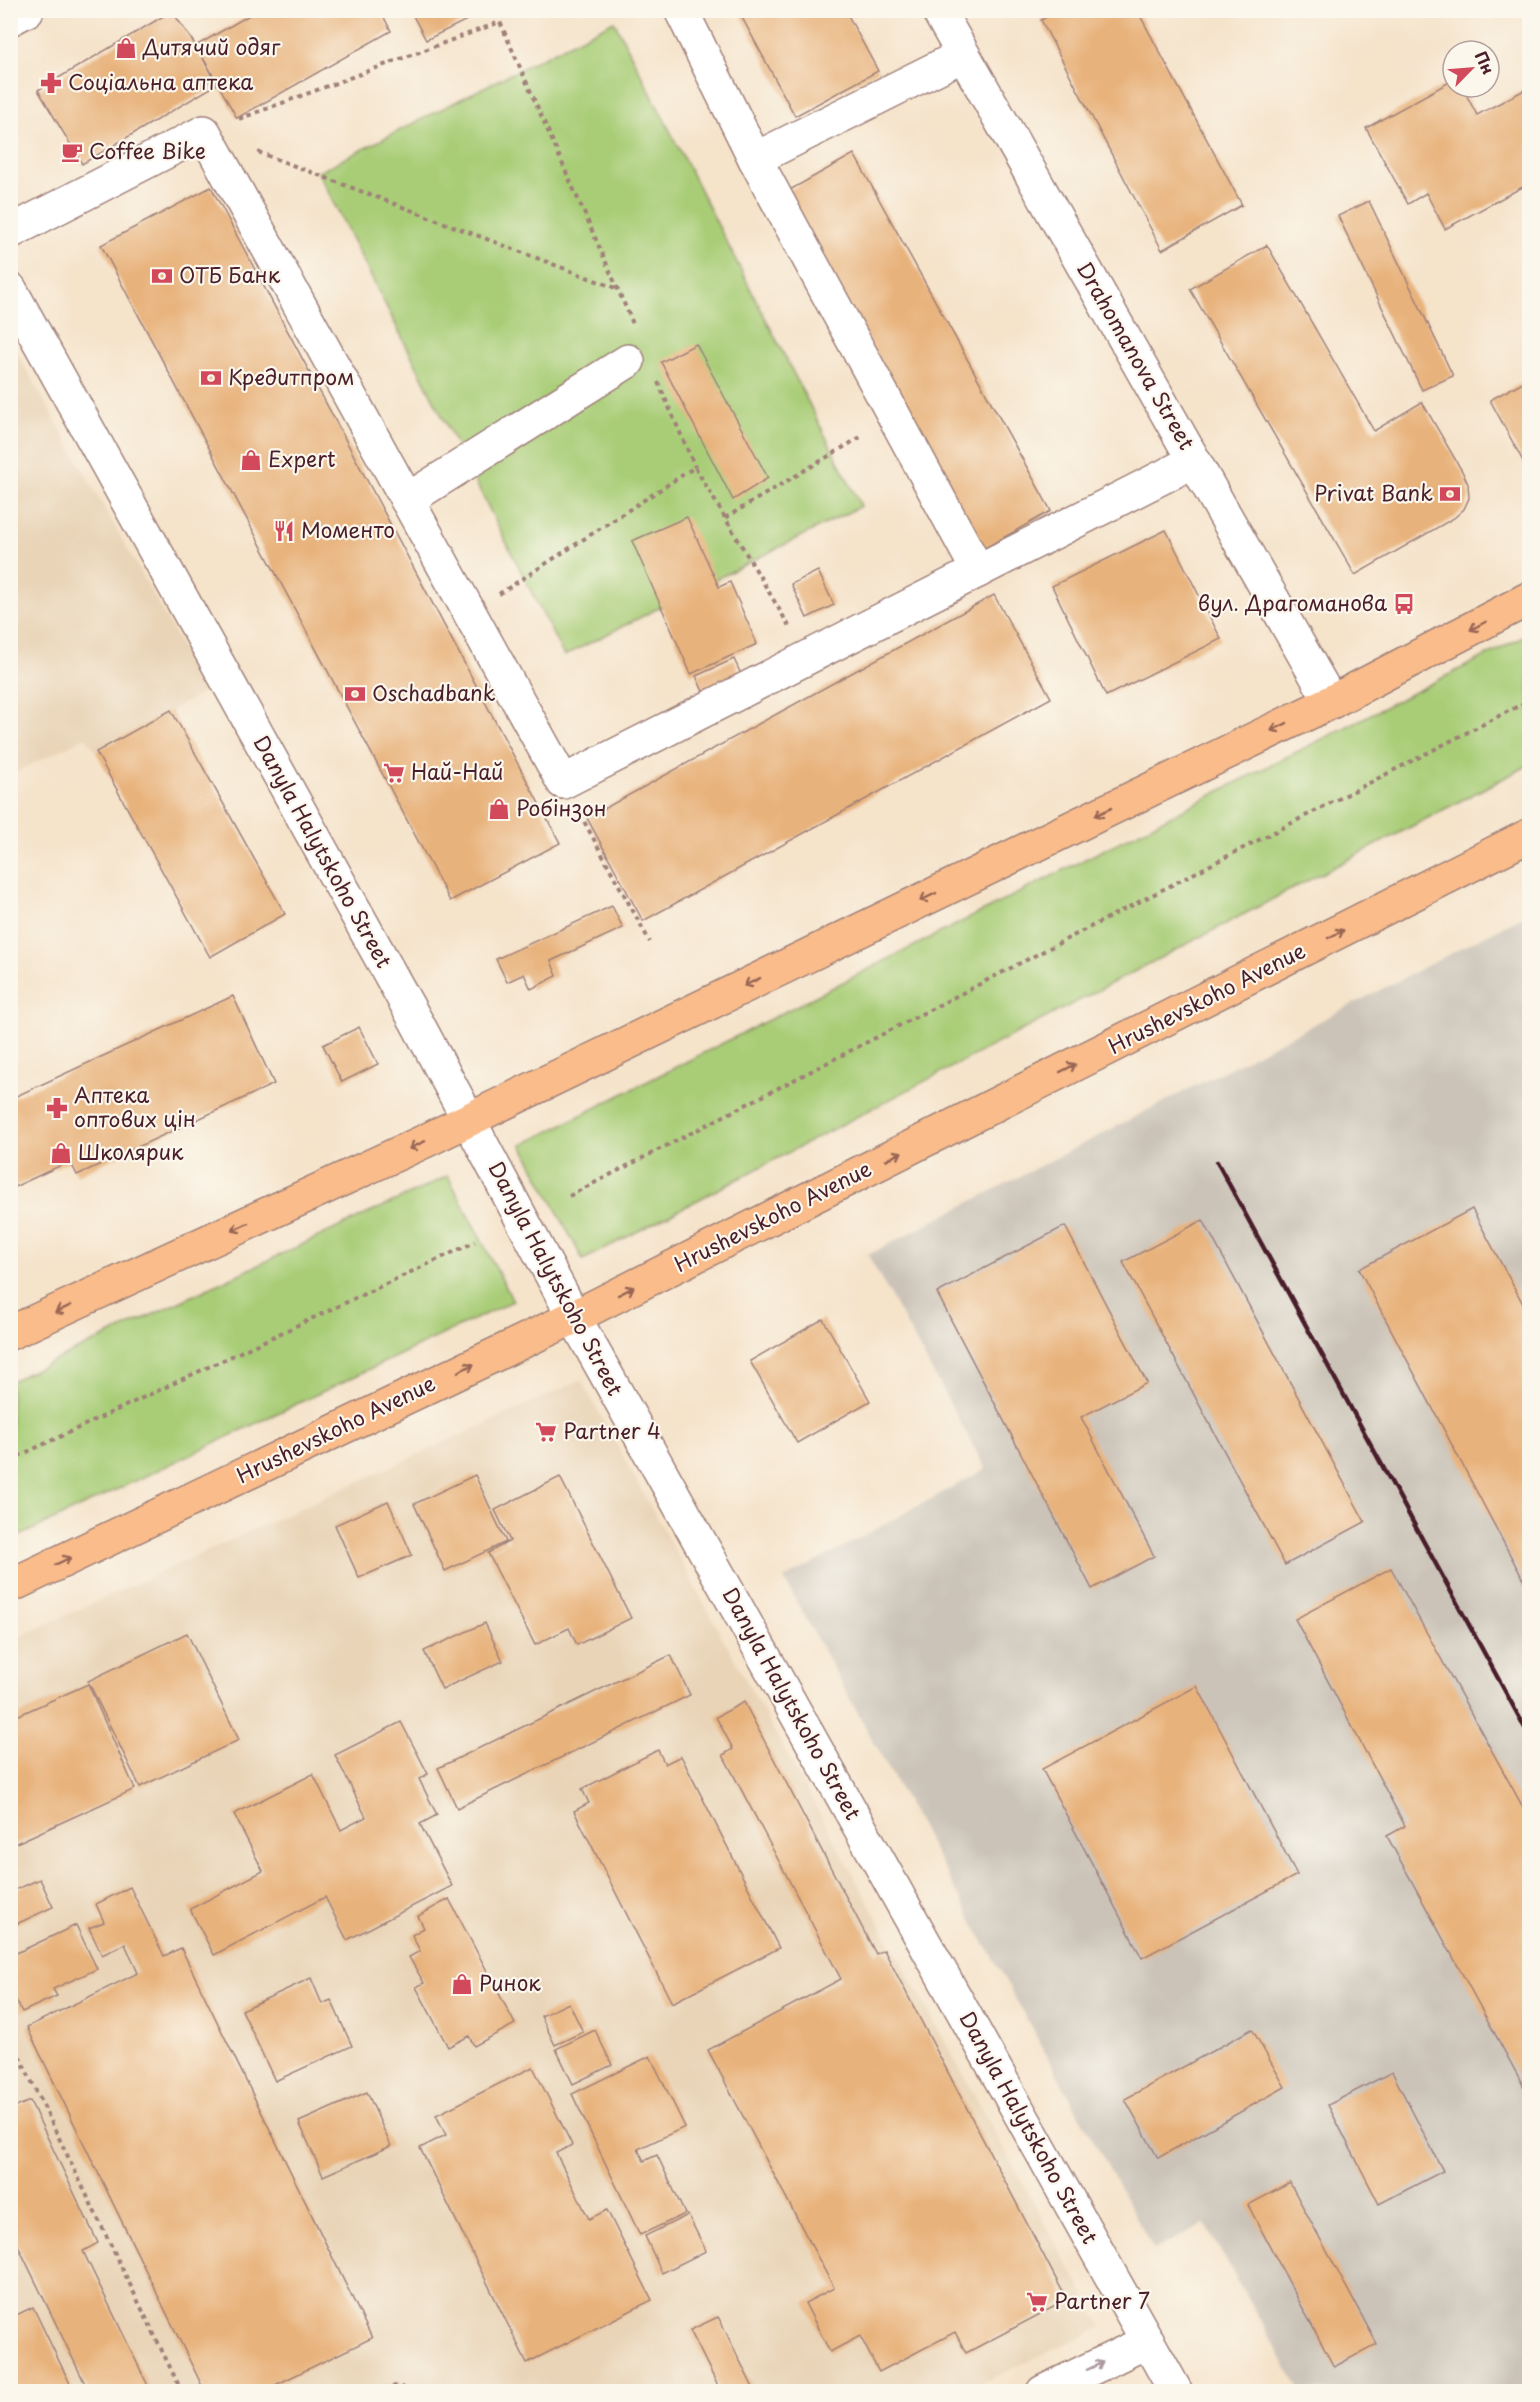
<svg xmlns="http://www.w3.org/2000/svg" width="1540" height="2402" font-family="'Playpen Sans',sans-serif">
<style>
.built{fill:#e9d4b7}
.industrial{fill:#cbc3b8}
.green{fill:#a9cd77;stroke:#7a7651;stroke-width:1.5}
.building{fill:#e8b27c}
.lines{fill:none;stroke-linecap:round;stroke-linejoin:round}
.minor-casing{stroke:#a0817a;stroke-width:36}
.major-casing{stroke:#a0817a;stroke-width:36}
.path{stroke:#a0817a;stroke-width:4;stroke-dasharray:4.5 4.5;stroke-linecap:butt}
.minor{stroke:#fff;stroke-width:33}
.major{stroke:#f9bc8a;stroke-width:33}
.rail{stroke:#4a1f2b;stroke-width:4.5}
.oneway{stroke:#996656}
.oneway2{stroke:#ae9aa0}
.labels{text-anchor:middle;stroke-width:4.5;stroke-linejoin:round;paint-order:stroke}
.poi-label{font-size:21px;fill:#4a1f2b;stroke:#fbf7ec;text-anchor:start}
.street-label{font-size:21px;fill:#4a1f2b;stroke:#fbf7ec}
</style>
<rect width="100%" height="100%" fill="#fbf7ec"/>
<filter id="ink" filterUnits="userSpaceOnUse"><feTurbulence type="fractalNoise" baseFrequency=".0167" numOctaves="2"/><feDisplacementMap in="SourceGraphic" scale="12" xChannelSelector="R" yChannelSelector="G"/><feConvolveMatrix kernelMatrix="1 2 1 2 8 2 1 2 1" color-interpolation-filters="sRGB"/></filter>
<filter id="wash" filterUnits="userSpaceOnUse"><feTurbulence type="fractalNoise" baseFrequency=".008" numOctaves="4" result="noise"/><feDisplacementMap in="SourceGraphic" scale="24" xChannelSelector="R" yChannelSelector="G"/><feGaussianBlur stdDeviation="1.35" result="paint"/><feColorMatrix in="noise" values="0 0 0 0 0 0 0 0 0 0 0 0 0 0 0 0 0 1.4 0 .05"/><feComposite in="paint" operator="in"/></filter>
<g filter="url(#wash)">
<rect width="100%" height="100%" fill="#f5e3ca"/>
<!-- built -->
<g class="built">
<path d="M10,340L169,623L204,692L96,752L86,737L11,775Z"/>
<path d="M581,1380L1102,2327L965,2391H11L10,1641Z"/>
</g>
<!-- industrial -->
<path class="industrial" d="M1529,913V2391H1300L1205,2223L1154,2250L784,1579L986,1469L868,1255Z"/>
<!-- green -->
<g class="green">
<path d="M614,21L861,506L564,656L318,172Z"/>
<path d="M1529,634V765L583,1260L522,1145Z"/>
<path d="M448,1176L513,1301L11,1540V1381Z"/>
</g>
<g id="blocks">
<!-- building -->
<g class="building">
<path d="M258,10H380L391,31L237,118L201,54L216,85L82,164L38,90L172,11L196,46Z"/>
<path d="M410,10H469L473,17L426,40Z"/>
<path d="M738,10H845L878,71L795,116Z"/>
<path d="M1058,10H1137L1242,205L1162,250L1041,20Z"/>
<path d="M1453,80V87H1462L1477,115L1530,87V183L1445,229L1426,193L1408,204L1366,128Z"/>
<path d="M854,154L1051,511L983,549L786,192Z"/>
<path d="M211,187L560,843L450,901L101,245Z"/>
<path d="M1369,201L1453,376L1422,390L1338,216Z"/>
<path d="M1267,245L1374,431L1422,402L1462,471L1468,484L1469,498L1464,509L1454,518L1355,575L1190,289Z"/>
<path d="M696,344L768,478L733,500L661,362Z"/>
<path d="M1530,378V474L1490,400Z"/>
<path d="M687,517L719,587L730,582L757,644L691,674L632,541Z"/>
<path d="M1166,530L1221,639L1106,696L1052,586Z"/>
<path d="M818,571L834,605L807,618L791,584Z"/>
<path d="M994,595L1051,698L643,921L587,818Z"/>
<path d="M734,659L744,681L706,698L696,676Z"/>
<path d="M171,710L285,914L210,957L96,752Z"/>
<path d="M612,906L623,928L551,961L557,976L531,989L524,974L507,982L496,959Z"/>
<path d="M233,996L274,1084L77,1175L70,1161L10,1189V1099Z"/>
<path d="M359,1027L378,1064L342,1082L323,1045Z"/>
<path d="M1472,1209L1530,1317V1580L1525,1583L1359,1269Z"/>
<path d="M1203,1220L1365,1522L1285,1565L1123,1262Z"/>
<path d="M1065,1226L1147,1383L1081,1417L1154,1556L1092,1589L937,1293Z"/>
<path d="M823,1319L870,1401L797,1443L750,1361Z"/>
<path d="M475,1475L506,1542L445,1571L414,1504Z"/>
<path d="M560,1477L631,1618L577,1645L569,1628L535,1645L488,1553L510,1541L495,1510Z"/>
<path d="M388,1501L412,1555L359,1578L335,1525Z"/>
<path d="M1391,1568L1530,1820V2098L1387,1836L1405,1826L1295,1619Z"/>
<path d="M485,1623L503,1661L442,1689L424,1651Z"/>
<path d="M187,1633L239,1740L140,1787L88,1681Z"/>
<path d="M671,1655L690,1695L457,1808L438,1768Z"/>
<path d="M88,1684L135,1789L10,1846V1719Z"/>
<path d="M1197,1686L1297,1875L1142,1958L1042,1769Z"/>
<path d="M744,1702L876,1954L884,1950L1067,2300L966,2353L955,2332L879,2372L860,2336L830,2352L805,2303L834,2288L708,2050L841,1979L723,1755L733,1749L716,1717Z"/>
<path d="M401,1722L428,1774L419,1779L437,1815L420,1824L452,1886L347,1940L325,1897L214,1955L190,1909L263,1871L234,1814L313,1774L341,1830L366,1817L335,1755Z"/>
<path d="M658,1750L665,1764L681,1756L779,1948L672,2003L574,1811L589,1803L582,1789Z"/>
<path d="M40,1879L53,1907L10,1927V1892Z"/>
<path d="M130,1887L164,1956L181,1948L372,2338L261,2392H205L27,2027L138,1973L125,1944L102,1955L89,1928L104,1922L96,1904Z"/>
<path d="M449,1899L515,2024L474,2046L469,2036L448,2047L416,1987L424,1983L409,1957L420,1951L412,1935L424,1928L418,1916Z"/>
<path d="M76,1925L97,1969L53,1989L57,1996L22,2012L10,1988V1956Z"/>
<path d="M311,1978L322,2004L331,2000L352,2046L275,2081L242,2010Z"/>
<path d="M569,2003L583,2032L555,2045L541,2016Z"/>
<path d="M1252,2029L1285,2087L1158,2158L1125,2099Z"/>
<path d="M595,2030L612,2065L573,2084L556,2049Z"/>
<path d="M650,2056L685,2127L638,2149L644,2161L657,2155L685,2214L640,2235L572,2094Z"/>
<path d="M533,2067L572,2145L556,2153L589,2219L607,2210L652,2300L527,2363L420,2148L446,2135L436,2115Z"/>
<path d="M1392,2072L1443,2171L1379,2204L1328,2105Z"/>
<path d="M367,2092L391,2146L323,2176L299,2122Z"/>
<path d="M10,2095L16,2107L30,2101L98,2243L83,2251L151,2392H89L10,2229Z"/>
<path d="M1290,2183L1377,2344L1334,2367L1248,2205Z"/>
<path d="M688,2215L706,2251L662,2273L645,2236Z"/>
<path d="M33,2307L72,2388L64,2392H10V2318Z"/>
<path d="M718,2317L721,2322L755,2392H721L690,2330Z"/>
</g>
</g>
</g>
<g filter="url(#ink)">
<use href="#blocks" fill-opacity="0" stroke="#a0817a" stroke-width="1.5"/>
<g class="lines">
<defs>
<g id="minor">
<path d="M681,10L755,159"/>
<path d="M938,10L1331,702"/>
<path d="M10,19L27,10"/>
<path d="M963,55L755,159L978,571"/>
<path d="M10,232L204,132L563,782L1194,461"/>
<path d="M10,289L416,1021L574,1317L1176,2392"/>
<path d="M407,500L628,361"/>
<path d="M1043,2392L1148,2341"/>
</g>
<g id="major">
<path d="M10,1333L425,1141L1331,702L1530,598"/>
<path d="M10,1586L574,1317L1530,835"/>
</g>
</defs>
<!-- minor casing -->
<use href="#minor" class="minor-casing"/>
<!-- major casing -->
<use href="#major" class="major-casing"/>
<!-- path -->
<g class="path">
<path d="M239,119L500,22L634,326"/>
<path d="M258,152L618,289"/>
<path d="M658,382L695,467"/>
<path d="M725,518L864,435"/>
<path d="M499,594L695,467L789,626"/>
<path d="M580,814L650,942"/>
<path d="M569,1196L1530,700"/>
<path d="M10,1460L475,1242"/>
<path d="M10,2042L13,2043L182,2392"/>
<path d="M375,2392L399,2385L407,2392"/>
</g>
<!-- minor -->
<use href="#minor" class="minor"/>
<!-- major -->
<use href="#major" class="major"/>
<!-- rail -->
<path class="rail" d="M1217,1162L1530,1737"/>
</g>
<!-- one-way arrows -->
<defs><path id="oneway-shaft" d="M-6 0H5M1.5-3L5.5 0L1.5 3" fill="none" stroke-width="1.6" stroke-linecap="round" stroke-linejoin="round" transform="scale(1.5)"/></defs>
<g class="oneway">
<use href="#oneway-shaft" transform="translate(1478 626) rotate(152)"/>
<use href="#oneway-shaft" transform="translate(1279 727) rotate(154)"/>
<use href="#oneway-shaft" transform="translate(1103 812) rotate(154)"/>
<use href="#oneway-shaft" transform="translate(928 897) rotate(154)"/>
<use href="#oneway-shaft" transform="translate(1336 934) rotate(-27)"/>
<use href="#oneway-shaft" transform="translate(752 982) rotate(154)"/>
<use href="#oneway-shaft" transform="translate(1068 1068) rotate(-27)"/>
<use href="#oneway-shaft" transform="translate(417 1145) rotate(155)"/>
<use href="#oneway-shaft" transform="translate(894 1156) rotate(-27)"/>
<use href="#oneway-shaft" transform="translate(240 1227) rotate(155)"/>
<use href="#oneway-shaft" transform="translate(626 1291) rotate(-27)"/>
<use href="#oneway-shaft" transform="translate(63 1309) rotate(155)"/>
<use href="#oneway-shaft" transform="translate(466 1368) rotate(-26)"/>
<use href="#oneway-shaft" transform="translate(63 1561) rotate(-26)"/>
</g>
<use class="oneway2" href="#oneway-shaft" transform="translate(1095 2366) rotate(-25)"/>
</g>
<!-- icons -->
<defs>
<symbol id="shop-bare" viewBox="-9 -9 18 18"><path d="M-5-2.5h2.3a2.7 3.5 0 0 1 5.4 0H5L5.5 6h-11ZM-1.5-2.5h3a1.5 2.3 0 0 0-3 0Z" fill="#d1495b" stroke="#fbf7ec" stroke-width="2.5" paint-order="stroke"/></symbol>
<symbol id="pharmacy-bare" viewBox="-9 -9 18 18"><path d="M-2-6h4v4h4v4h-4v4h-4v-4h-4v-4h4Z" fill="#d1495b" stroke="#fbf7ec" stroke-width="2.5" paint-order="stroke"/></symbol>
<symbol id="cafe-bare" viewBox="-9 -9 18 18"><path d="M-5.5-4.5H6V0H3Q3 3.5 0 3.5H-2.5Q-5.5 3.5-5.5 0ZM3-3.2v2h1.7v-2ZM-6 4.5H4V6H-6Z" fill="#d1495b" stroke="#fbf7ec" stroke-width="2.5" paint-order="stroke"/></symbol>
<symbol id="bank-bare" viewBox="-9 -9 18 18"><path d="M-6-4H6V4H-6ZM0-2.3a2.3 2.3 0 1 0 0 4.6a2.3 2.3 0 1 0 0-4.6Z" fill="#d1495b" stroke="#fbf7ec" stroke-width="2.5" paint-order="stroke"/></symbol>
<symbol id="restaurant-bare" viewBox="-9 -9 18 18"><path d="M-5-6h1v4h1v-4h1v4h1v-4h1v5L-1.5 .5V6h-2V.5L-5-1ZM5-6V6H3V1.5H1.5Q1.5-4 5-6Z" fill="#d1495b" stroke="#fbf7ec" stroke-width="2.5" paint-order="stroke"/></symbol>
<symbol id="bus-bare" viewBox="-9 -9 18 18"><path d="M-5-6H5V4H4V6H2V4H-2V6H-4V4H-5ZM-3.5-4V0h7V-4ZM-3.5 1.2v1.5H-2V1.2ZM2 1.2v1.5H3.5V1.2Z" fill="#d1495b" stroke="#fbf7ec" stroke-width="2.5" paint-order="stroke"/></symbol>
<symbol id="supermarket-bare" viewBox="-9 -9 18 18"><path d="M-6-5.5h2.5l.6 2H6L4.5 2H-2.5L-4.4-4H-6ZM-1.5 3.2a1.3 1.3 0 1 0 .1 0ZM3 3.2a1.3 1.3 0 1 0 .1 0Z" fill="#d1495b" stroke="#fbf7ec" stroke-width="2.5" paint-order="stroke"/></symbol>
</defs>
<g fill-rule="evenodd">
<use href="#shop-bare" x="111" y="33" width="30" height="30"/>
<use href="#pharmacy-bare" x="36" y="68" width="30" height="30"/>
<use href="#cafe-bare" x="57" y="137" width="30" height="30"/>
<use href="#bank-bare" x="147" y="261" width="30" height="30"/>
<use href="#bank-bare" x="196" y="363" width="30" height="30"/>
<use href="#shop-bare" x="236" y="445" width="30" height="30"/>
<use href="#bank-bare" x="1435" y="479" width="30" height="30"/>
<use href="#restaurant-bare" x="269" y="516" width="30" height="30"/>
<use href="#bus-bare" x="1389" y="589" width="30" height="30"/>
<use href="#bank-bare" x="340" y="679" width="30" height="30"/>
<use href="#supermarket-bare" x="379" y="758" width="30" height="30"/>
<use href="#shop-bare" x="484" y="794" width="30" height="30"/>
<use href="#pharmacy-bare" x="42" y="1093" width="30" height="30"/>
<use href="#shop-bare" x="46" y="1138" width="30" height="30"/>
<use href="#supermarket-bare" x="531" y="1417" width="30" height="30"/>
<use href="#shop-bare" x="447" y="1969" width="30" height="30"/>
<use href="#supermarket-bare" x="1022" y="2287" width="30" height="30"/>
</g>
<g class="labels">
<!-- poi labels -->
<g class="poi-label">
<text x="143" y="55">Дитячий одяг</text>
<text x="68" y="90">Соціальна аптека</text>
<text x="89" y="159">Coffee Bike</text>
<text x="179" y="283">ОТБ Банк</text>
<text x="228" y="385">Кредитпром</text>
<text x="268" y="467">Expert</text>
<text x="1433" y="501" text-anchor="end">Privat Bank</text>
<text x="301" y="538">Моменто</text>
<text x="1387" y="611" text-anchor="end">вул. Драгоманова</text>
<text x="372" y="701">Oschadbank</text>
<text x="411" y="780">Най-Най</text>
<text x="516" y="816">Робінзон</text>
<text x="74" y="1103">Аптека<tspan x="74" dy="24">оптових цін</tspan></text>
<text x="78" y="1160">Школярик</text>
<text x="563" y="1439">Partner 4</text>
<text x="479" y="1991">Ринок</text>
<text x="1054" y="2309">Partner 7</text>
</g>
<!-- street labels -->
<g class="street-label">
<text transform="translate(1135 356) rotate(60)" y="7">Drahomanova Street</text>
<text transform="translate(322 852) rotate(61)" y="7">Danyla Halytskoho Street</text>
<text transform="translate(1207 999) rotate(-27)" y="7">Hrushevskoho Avenue</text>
<text transform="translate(773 1217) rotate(-27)" y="7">Hrushevskoho Avenue</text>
<text transform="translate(555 1279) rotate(62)" y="7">Danyla Halytskoho Street</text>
<text transform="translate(336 1430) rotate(-26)" y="7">Hrushevskoho Avenue</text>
<text transform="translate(791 1704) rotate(61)" y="7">Danyla Halytskoho Street</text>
<text transform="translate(1028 2128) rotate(61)" y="7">Danyla Halytskoho Street</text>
</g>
</g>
<!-- margin -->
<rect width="1540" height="2402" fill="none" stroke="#fbf7ec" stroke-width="36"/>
<!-- north arrow -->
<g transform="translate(1471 69) rotate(65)"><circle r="28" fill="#fbf7ec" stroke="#b4a19f" stroke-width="1.5"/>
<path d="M0-4.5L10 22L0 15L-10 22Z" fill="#d1495b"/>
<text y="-9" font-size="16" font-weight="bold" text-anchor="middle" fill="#4a1f2b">Пн</text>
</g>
</svg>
